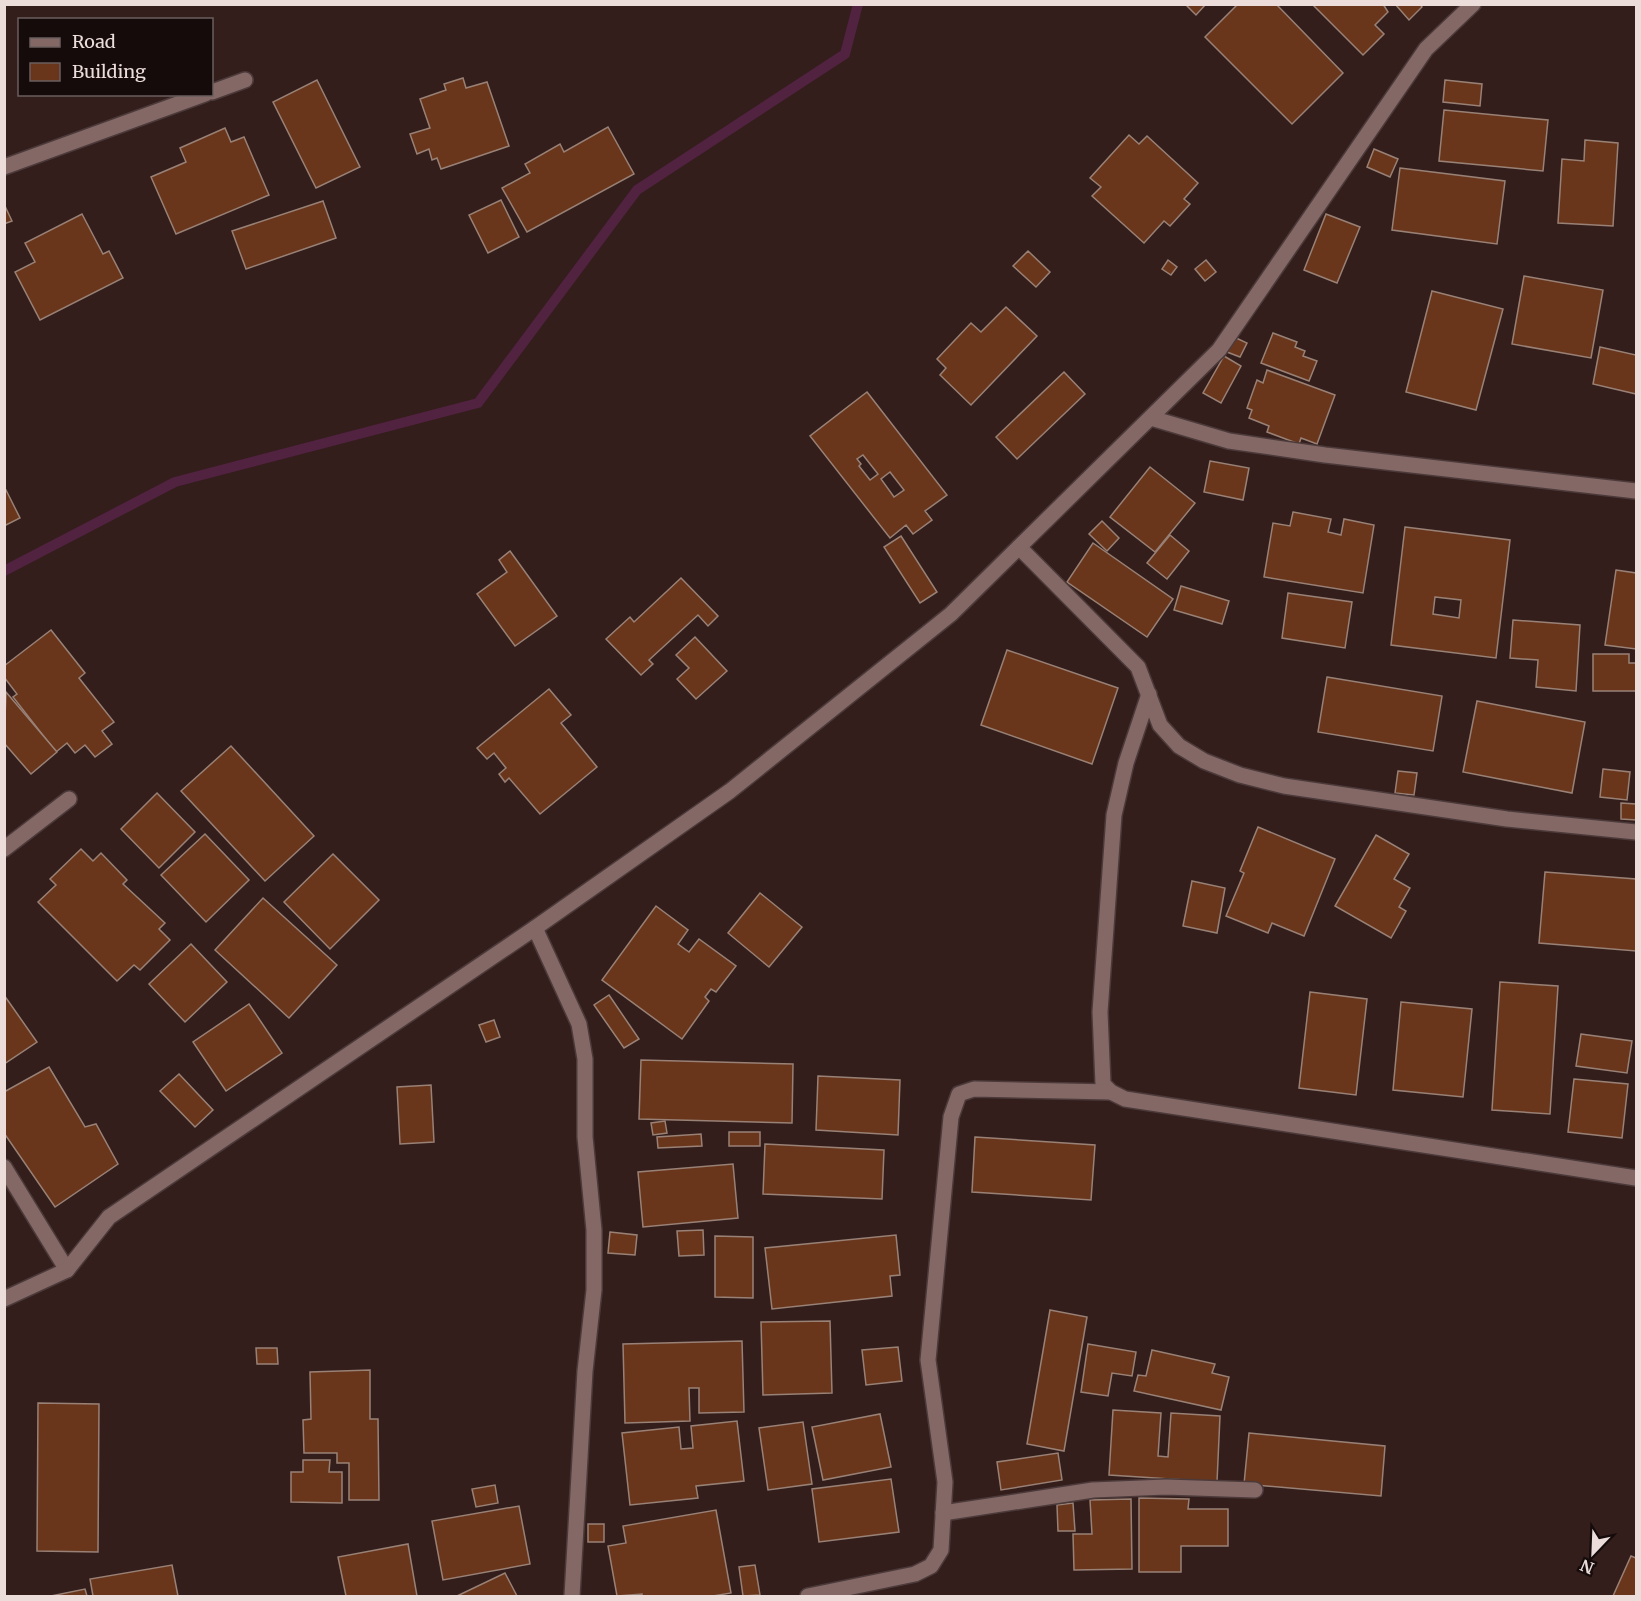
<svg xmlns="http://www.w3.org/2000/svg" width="1641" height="1601" font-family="Merriweather,serif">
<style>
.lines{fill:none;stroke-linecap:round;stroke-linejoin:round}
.stream{stroke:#522241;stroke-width:10}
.building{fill:#69361c;stroke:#998176;stroke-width:1.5;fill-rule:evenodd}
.lane-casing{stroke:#4c3a3a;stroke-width:18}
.street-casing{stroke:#4c3a3a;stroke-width:18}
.lane{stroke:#836866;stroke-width:15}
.street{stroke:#836866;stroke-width:15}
</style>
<rect width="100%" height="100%" fill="#331e1c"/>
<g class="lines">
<!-- stream -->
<path class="stream" d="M4,571L175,482L478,403L637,190L845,54L858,4"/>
</g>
<!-- building -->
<g class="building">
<path d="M1185,4H1206L1196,15Z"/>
<path d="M1238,4H1276L1343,73L1292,124L1205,37Z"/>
<path d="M1312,4H1383L1388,12L1375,25L1384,34L1363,55Z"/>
<path d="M1395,4H1420L1422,7L1409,20Z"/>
<path d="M463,78L466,88L487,82L509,146L441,169L437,158L432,160L429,149L417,154L410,134L430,128L420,99L446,90L444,84Z"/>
<path d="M317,80L360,167L316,188L273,102Z"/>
<path d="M1445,80L1482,84L1480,106L1443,102Z"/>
<path d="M1444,110L1548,120L1543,171L1439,161Z"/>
<path d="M608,127L634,174L527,232L502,188L530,173L525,164L560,144L564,152Z"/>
<path d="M225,128L231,142L244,137L269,195L176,234L151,177L186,162L180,148Z"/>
<path d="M1129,135L1139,144L1147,136L1198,183L1184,199L1190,204L1170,226L1164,221L1144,243L1092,196L1101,187L1090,178Z"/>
<path d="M1585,140L1618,143L1613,226L1558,223L1562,159L1584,161Z"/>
<path d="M1374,149L1398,159L1390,177L1367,167Z"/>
<path d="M1400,168L1505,181L1497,244L1392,230Z"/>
<path d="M501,200L519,237L488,253L469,215Z"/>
<path d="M323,201L336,238L246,269L232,231Z"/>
<path d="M4,204L12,221L4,224Z"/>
<path d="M82,214L103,254L109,251L123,278L40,320L15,272L35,262L25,243Z"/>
<path d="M1326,214L1360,227L1337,283L1304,270Z"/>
<path d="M1028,251L1050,272L1036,287L1013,266Z"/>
<path d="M1168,260L1177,267L1171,275L1162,269Z"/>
<path d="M1206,260L1216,272L1205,281L1195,269Z"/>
<path d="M1524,276L1603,290L1591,358L1512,344Z"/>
<path d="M1432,291L1503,309L1476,410L1406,392Z"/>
<path d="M1006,307L1037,336L971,405L940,375L946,368L937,359L971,323L981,332Z"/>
<path d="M1273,333L1297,342L1295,347L1305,351L1303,356L1317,361L1309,381L1261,363Z"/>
<path d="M1234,337L1247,343L1240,357L1227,352Z"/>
<path d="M1600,347L1636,355V394L1593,384Z"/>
<path d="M1224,356L1241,366L1221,403L1203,393Z"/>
<path d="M1267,370L1335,395L1317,444L1301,438L1299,444L1267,432L1269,426L1249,418L1252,410L1247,408L1257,380L1263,383Z"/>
<path d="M1064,372L1085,394L1017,459L996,437Z"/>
<path d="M867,392L947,495L925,511L932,520L913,534L906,525L890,538L810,436ZM863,455L878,474L870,480L859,466L861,464L857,459ZM890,472L904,490L894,497L881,479Z"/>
<path d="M1210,461L1249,468L1243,500L1204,492Z"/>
<path d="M1150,467L1195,503L1155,552L1110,517Z"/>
<path d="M6,490L20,518L4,526V491Z"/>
<path d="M1293,512L1331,519L1328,532L1341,535L1344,519L1374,525L1363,593L1264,577L1273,523L1290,526Z"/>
<path d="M1102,521L1119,538L1107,551L1089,534Z"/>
<path d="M1405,527L1510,540L1496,658L1391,645ZM1435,597L1461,600L1459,618L1433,614Z"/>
<path d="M1170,535L1189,551L1167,579L1147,563Z"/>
<path d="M901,536L937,592L920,603L884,547Z"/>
<path d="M1093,543L1173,599L1147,637L1067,582Z"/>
<path d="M510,551L557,616L515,646L477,594L507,572L499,560Z"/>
<path d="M1616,570L1636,573V649L1605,645Z"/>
<path d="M681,578L718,616L708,626L698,615L649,660L653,664L641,675L606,639L630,617L634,622Z"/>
<path d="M1181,586L1229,601L1222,624L1174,610Z"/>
<path d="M1288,593L1352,602L1345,648L1282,638Z"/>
<path d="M1513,620L1580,625L1576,691L1536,687L1538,660L1510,658Z"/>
<path d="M51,630L85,673L79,678L114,722L102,731L112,744L95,757L85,745L75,753L67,743L56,752L13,697L17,694L4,677V666Z"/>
<path d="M695,637L727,671L696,699L677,679L689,668L676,655Z"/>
<path d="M1007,650L1118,688L1092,764L981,725Z"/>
<path d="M1593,654H1629V663H1636V691H1593Z"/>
<path d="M1327,677L1442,696L1433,751L1318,732Z"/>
<path d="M549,689L571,715L561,723L597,767L540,814L509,778L505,782L499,774L506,768L494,753L487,759L477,748Z"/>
<path d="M6,692L57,752L31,774L4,743Z"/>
<path d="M1477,701L1585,722L1572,793L1463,772Z"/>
<path d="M231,746L314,836L265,881L181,791Z"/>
<path d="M1603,769L1630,772L1627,800L1600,797Z"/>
<path d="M1398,771L1417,773L1414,795L1395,793Z"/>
<path d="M157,793L195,832L159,868L121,829Z"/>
<path d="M1621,803L1636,804V820L1621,819Z"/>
<path d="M1258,827L1335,859L1304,936L1272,923L1268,933L1226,916L1244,873L1240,871Z"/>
<path d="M205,834L249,880L206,922L161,875Z"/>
<path d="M1376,835L1409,854L1394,879L1410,888L1399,907L1406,911L1391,938L1335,906Z"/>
<path d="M81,849L93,861L101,853L127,880L123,884L165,923L159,929L170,940L140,970L134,965L117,981L38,902L56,885L50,879Z"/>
<path d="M333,854L379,900L330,949L284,902Z"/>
<path d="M1545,872L1636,879V951L1539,943Z"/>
<path d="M1192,881L1225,888L1217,933L1183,926Z"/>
<path d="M760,893L802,927L769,967L728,933Z"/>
<path d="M263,898L337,965L289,1018L215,950Z"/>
<path d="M656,906L688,930L678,944L689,952L699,939L736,966L716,992L711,989L705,997L709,1001L682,1039L602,980Z"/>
<path d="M191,944L227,982L185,1022L149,984Z"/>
<path d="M1500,982L1558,986L1550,1114L1492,1110Z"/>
<path d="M1310,992L1367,999L1356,1095L1299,1088Z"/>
<path d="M4,995L37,1042L4,1064Z"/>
<path d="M609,995L639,1039L624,1048L594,1005Z"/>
<path d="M1401,1002L1472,1009L1463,1097L1393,1090Z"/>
<path d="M249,1004L282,1053L226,1091L193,1042Z"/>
<path d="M494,1020L500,1037L486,1042L479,1025Z"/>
<path d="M1581,1034L1632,1041L1627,1073L1576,1066Z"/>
<path d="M641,1060L793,1064L792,1123L639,1119Z"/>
<path d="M49,1067L85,1127L96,1124L118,1164L55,1207L4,1133V1092Z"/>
<path d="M179,1074L213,1110L195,1127L160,1091Z"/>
<path d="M818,1076L900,1080L898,1135L816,1130Z"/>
<path d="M1574,1079L1628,1084L1622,1138L1568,1132Z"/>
<path d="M431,1085L434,1142L400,1144L397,1087Z"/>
<path d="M665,1121L667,1133L653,1135L651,1123Z"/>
<rect x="729" y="1132" width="31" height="14"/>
<path d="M701,1134L702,1146L658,1148L657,1137Z"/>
<path d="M975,1137L1095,1145L1091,1200L972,1192Z"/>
<path d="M765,1144L884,1150L882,1199L763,1194Z"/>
<path d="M733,1164L738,1218L643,1227L638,1172Z"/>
<path d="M703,1230L704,1255L679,1256L677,1231Z"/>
<path d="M610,1232L637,1235L635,1255L608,1253Z"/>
<path d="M896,1235L900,1275L890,1276L892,1296L772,1309L765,1248Z"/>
<path d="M715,1236L753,1237V1298L715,1297Z"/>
<path d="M1050,1310L1087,1317L1064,1451L1027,1444Z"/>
<path d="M830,1321L832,1393L763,1395L761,1322Z"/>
<path d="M742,1341L744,1412L699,1413V1388H689L690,1421L625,1423L623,1344Z"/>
<path d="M1088,1344L1136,1352L1132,1376L1112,1373L1108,1396L1081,1392Z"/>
<path d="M898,1347L902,1381L866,1385L862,1350Z"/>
<path d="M256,1348H277L278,1364H257Z"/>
<path d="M1152,1350L1215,1364L1212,1373L1229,1377L1221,1410L1134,1391L1138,1375L1146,1376Z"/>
<path d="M370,1370V1419H378L379,1500H349V1463H337V1453H304L303,1420L311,1419L310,1372Z"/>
<path d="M38,1403L99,1404L98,1552L37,1551Z"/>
<path d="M1113,1410L1161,1413L1158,1456L1168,1457L1171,1413L1220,1416L1217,1482L1109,1475Z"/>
<path d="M880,1414L891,1467L823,1480L812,1427Z"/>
<path d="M737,1421L744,1481L696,1486L698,1498L630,1505L622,1433L679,1427L681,1449L693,1448L691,1426Z"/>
<path d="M803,1422L812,1484L768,1490L759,1428Z"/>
<path d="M1249,1433L1385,1446L1381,1496L1244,1484Z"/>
<path d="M1058,1453L1062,1480L1001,1490L997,1462Z"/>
<path d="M303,1460H330L329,1472H342V1503L291,1502V1472H303Z"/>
<path d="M891,1479L899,1532L819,1542L812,1489Z"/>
<path d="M495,1485L498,1503L476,1507L472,1489Z"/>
<path d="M1139,1498L1189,1499L1188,1509H1228V1546H1181V1572H1139Z"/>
<path d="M1131,1499L1132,1569L1074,1570L1073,1534H1092L1090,1500Z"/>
<path d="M1073,1503L1075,1531H1058L1057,1505Z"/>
<path d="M519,1506L530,1564L443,1580L432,1521Z"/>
<path d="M716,1510L731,1593L713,1596H642V1594L617,1596L608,1546L626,1543L623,1526Z"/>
<rect x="588" y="1524" width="16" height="18"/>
<path d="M408,1544L417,1596H346L338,1557Z"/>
<path d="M1631,1556L1636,1558V1596H1613Z"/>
<path d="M172,1565L178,1596H93L90,1579Z"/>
<path d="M755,1565L760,1595L743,1596L739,1567Z"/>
<path d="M505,1573L517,1596H457Z"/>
<path d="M85,1589L87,1596H51Z"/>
</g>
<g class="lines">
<defs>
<path id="lane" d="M943,1513L1093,1490L1166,1487L1255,1490"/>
<g id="street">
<path d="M212,92L245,80"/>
<path d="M4,167L205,94"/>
<path d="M1151,418L1229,441L1325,455L1636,491"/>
<path d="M1019,547L1138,667L1160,725L1179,746L1204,761L1240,775L1284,786L1507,819L1636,832"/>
<path d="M1149,694L1126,763L1114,815L1100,1012L1103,1084L1111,1092L1125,1099L1636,1178"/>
<path d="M4,849L69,799"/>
<path d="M535,928L579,1024L585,1059V1137L594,1230V1290L585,1371L572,1596"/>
<path d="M4,1167L67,1270"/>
<path d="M4,1299L67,1270L109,1217L535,928L730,791L951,614L1219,350L1426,49L1473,4"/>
<path d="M808,1596L915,1574L931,1566L941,1550L945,1482L928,1360L951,1117L959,1094L974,1089L1111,1092"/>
</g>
</defs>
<!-- lane casing -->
<use href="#lane" class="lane-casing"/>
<!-- street casing -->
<use href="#street" class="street-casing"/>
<!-- lane -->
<use href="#lane" class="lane"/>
<!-- street -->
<use href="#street" class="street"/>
</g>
<!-- border -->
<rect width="1641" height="1601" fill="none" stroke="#ecdddb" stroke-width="12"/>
<!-- legend -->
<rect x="18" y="18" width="195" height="78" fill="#140b0a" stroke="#6a5f5e" stroke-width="1.5"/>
<rect x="30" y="38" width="30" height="9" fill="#836866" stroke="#6a5f5e" stroke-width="1.5"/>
<text x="72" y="48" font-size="18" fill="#ecdddb">Road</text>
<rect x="30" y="63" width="30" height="18" fill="#69361c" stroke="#6a5f5e" stroke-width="1.5"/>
<text x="72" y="78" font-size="18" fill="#ecdddb">Building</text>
<!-- north arrow -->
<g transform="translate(1593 1553) rotate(203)" stroke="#140b0a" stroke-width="4.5" paint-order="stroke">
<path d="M0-4.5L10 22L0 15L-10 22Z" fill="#ecdddb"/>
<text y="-9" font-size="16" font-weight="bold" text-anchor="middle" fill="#ecdddb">N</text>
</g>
</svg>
